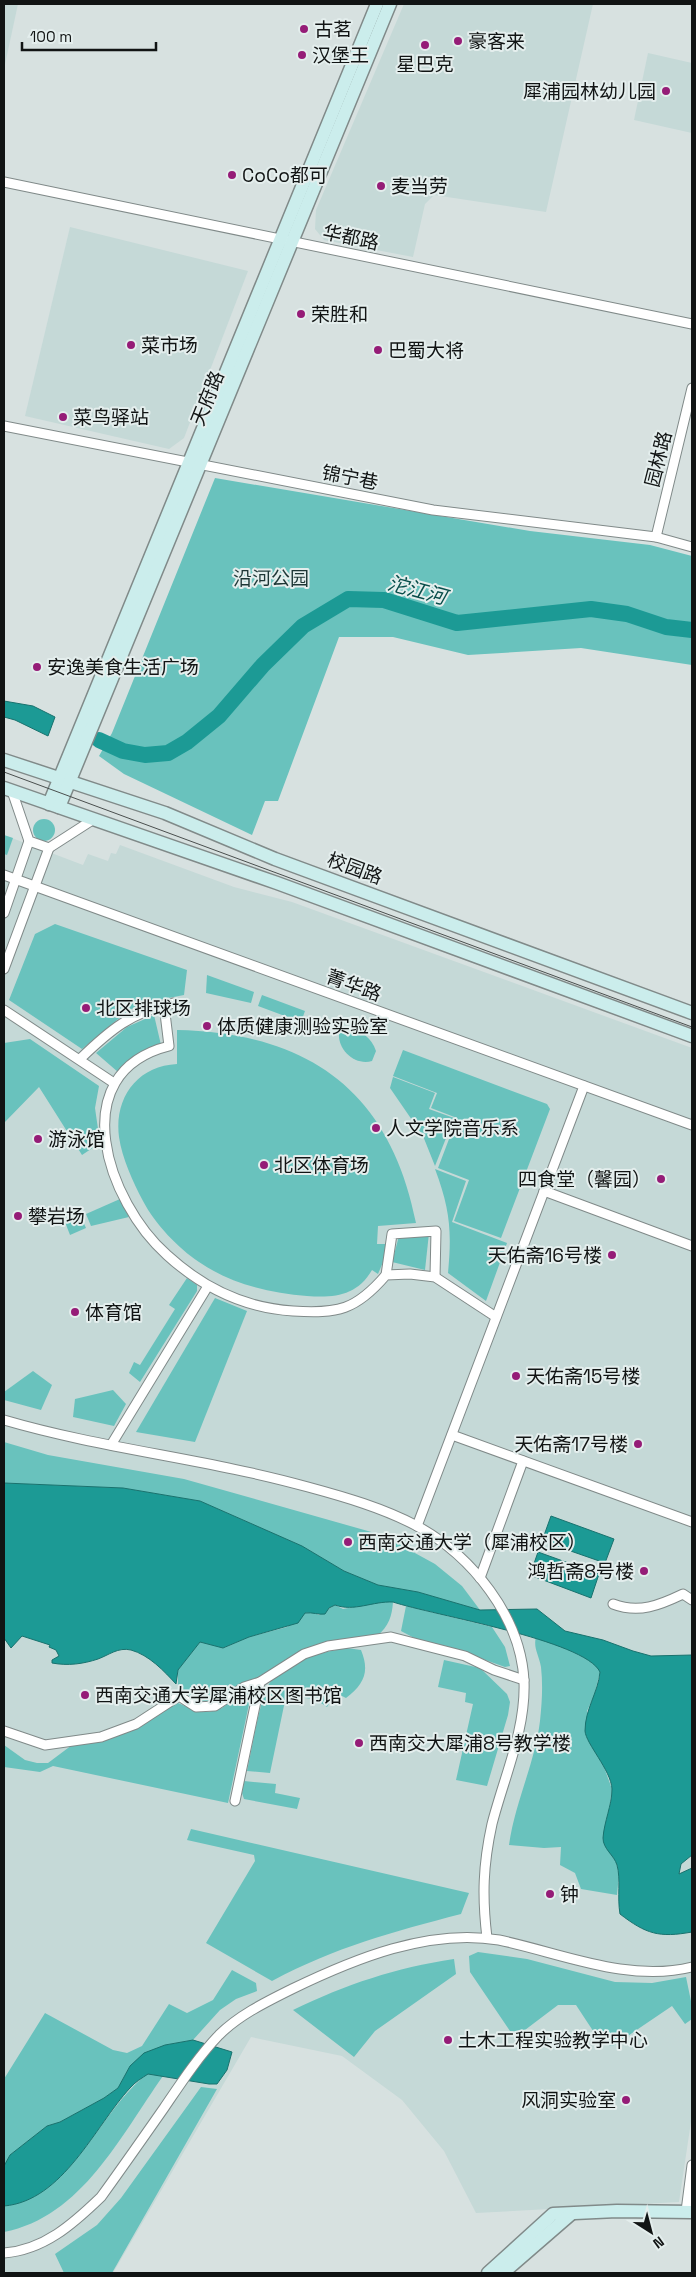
<svg xmlns="http://www.w3.org/2000/svg" width="696" height="2277" font-family="'Space Grotesk','Noto Sans SC',sans-serif">
<style>
.built{fill:#c5d9d7}
.green{fill:#69c2bd}
.water{fill:#1c9a95;stroke:#19726e}
.lines{fill:none;stroke-linecap:round;stroke-linejoin:round}
.river{stroke:#1c9a95;stroke-width:16}
.street-casing{stroke:#808a89;stroke-width:11}
.secondary-casing{stroke:#808a89;stroke-width:15}
.street{stroke:#fff;stroke-width:9}
.secondary{stroke:#cbedec;stroke-width:12}
.tram{stroke:#4a4f4e;stroke-width:1}
.poi-dot{fill:#951c77;stroke:#e4eeed;stroke-width:2}
.labels{text-anchor:middle;stroke-width:4;stroke-linejoin:round;paint-order:stroke}
.poi-label{font-size:19px;fill:#111414;stroke:#e4eeed;text-anchor:start}
.street-label{font-size:19px;fill:#111414;stroke:#e4eeed}
.park-label{font-size:19px;fill:#1e3736;stroke:#e4eeed}
.water-label{font-size:20px;font-style:italic;fill:#094e4b;stroke:#e4eeed}
</style>
<rect width="100%" height="100%" fill="#d7e1e0"/>
<!-- built -->
<g class="built">
<path d="M4,4H18L4,69Z"/>
<path d="M404,4H593L546,212L434,195L425,204L413,257L324,240L315,229L316,210Z"/>
<path d="M648,53L692,63V133L634,120Z"/>
<path d="M70,227L248,271L184,438L169,449L25,416Z"/>
<path d="M4,835L83,865L88,854L108,861L111,853L116,854L120,845L234,887L292,902L692,1048V2115L679,2202L476,2213L444,2151L402,2100L342,2056L251,2037L113,2273H4Z"/>
</g>
<!-- green -->
<g class="green">
<path d="M215,478L530,531L650,545L692,556V665L581,648L468,655L393,637H339L278,801H265L252,835L124,774L99,756L112,733Z"/>
<circle cx="44" cy="830" r="11"/>
<path d="M4,835L13,838L7,855L4,854Z"/>
<path d="M55,924L187,970L184,995L148,1002L129,1010L82,1049L9,1000L35,934Z"/>
<path d="M207,975L254,992L251,1003L206,993Z"/>
<path d="M262,995L305,1011L301,1022L258,1006Z"/>
<path d="M154,1015L161,1045L143,1053L118,1072L96,1053L127,1027Z"/>
<path d="M348,1029C362,1031 371,1037 376,1051L372,1061C356,1066 338,1051 339,1034L343,1030Z"/>
<path d="M177,1030C309,1033 390,1091 416,1223L378,1226L377,1244H386L383,1262L378,1274L372,1270C357,1296 334,1298 307,1296C269,1293 231,1284 199,1262C178,1248 155,1224 143,1201C133,1182 122,1158 119,1137C114,1098 137,1066 177,1064Z"/>
<path d="M30,1039L99,1086L95,1108L100,1143L82,1155L39,1087L4,1123V1043Z"/>
<path d="M403,1050L547,1104L550,1109L501,1238L454,1221L469,1180L438,1168L457,1118L431,1108L437,1093L393,1076Z"/>
<path d="M393,1077L435,1093L429,1109L454,1118L435,1166L423,1136L390,1088Z"/>
<path d="M435,1169L466,1181L452,1222L507,1243L486,1301L448,1273C452,1231 450,1209 435,1169Z"/>
<path d="M120,1199L129,1217L91,1226L86,1214Z"/>
<path d="M80,1215L86,1228L70,1235L65,1222Z"/>
<path d="M429,1233L425,1270L392,1262L399,1236Z"/>
<path d="M187,1278L197,1285V1291L140,1382L129,1373L134,1362L140,1365L175,1309L169,1305Z"/>
<path d="M215,1298L247,1311L195,1442L136,1432Z"/>
<path d="M33,1371L52,1385L41,1410L4,1400V1392Z"/>
<path d="M113,1390L126,1404L114,1426L73,1417L75,1399Z"/>
<path d="M4,1442L48,1455L184,1479L382,1535L435,1564L462,1586L480,1610L418,1592L378,1585L344,1571L302,1546L200,1501L123,1488L4,1483Z"/>
<path d="M384,1601L393,1602C392,1616 389,1626 377,1636L276,1667L213,1702L196,1700L178,1688V1670L200,1642L224,1648L249,1637L287,1627L305,1613L312,1612L319,1615L335,1605L343,1609Z"/>
<path d="M406,1606L492,1627L505,1647L510,1666L505,1667L446,1646L418,1640L401,1631Z"/>
<path d="M536,1637C556,1645 591,1651 600,1672L594,1696L587,1711L593,1747L601,1759L612,1789L604,1843L616,1862L619,1874L617,1895L581,1889L575,1873L560,1865L561,1847L544,1848L509,1845C515,1802 535,1763 540,1721C542,1702 543,1685 541,1667C539,1655 533,1648 536,1637Z"/>
<path d="M347,1648L361,1650C370,1672 364,1684 346,1698L336,1693L327,1707L315,1699L286,1696L270,1773L247,1771C252,1749 259,1702 269,1684C282,1661 323,1652 347,1648Z"/>
<path d="M444,1660L480,1668L507,1694L510,1702L508,1715L487,1786L456,1780L473,1704L465,1702L466,1693L438,1687Z"/>
<path d="M252,1690L228,1803L53,1766L40,1772L4,1767V1745L25,1760L37,1763H48L72,1745L125,1733L142,1725L170,1705L178,1703L197,1711L209,1712L222,1708L244,1692Z"/>
<path d="M244,1781L276,1784L275,1793L300,1798L297,1809L244,1799L242,1793Z"/>
<path d="M191,1829L469,1893L461,1914C392,1932 336,1947 272,1981L206,1943L255,1861L254,1855L187,1840Z"/>
<path d="M478,1952L527,1959L615,1982L652,1983L686,1977L692,2006V2019L685,2024L672,2006L613,2046L601,2043L576,2005H558L521,2033L510,2031L470,1972L469,1956Z"/>
<path d="M454,1959L456,1974L375,2031L354,2057L293,2010C347,1984 395,1968 454,1959Z"/>
<path d="M232,1970L256,1983L257,1991L236,1999L220,2010L193,2040L165,2045L130,2066L118,2088L104,2098L60,2122L47,2126L10,2155L4,2166V2079L45,2013L113,2050L127,2053L142,2046L169,2004L187,2013L213,2000Z"/>
<path d="M148,2073L163,2076C121,2135 82,2217 4,2232V2206L10,2205C22,2200 38,2195 48,2187C89,2155 108,2105 148,2073Z"/>
<path d="M201,2087L217,2089L112,2273H64L55,2254L97,2225L121,2198Z"/>
</g>
<!-- water -->
<g class="water">
<path d="M4,701L33,706L55,717L48,736L15,720L4,717Z"/>
<path d="M4,1483L123,1488L200,1501L302,1546L344,1571L378,1585L418,1592L480,1610L537,1609L565,1631L603,1640L633,1651L651,1656L692,1655V1855L681,1864L679,1874L692,1868V1932C659,1938 646,1934 620,1914C617,1897 621,1879 617,1865C614,1855 603,1849 603,1838C604,1822 612,1805 612,1789C611,1770 586,1744 585,1731C585,1709 598,1693 600,1672C585,1640 432,1615 393,1602C373,1601 354,1612 335,1605L329,1608L325,1614C318,1615 313,1612 305,1613L298,1623L249,1637L223,1648L200,1642L178,1670L176,1684C164,1671 149,1655 131,1650C118,1647 109,1655 98,1659C83,1664 68,1666 52,1663V1660L59,1656L56,1650L49,1647L50,1645L22,1636L11,1648L4,1638Z"/>
<path d="M551,1516L614,1539L605,1563L542,1541Z"/>
<path d="M538,1552L599,1574L591,1598L530,1575Z"/>
<path d="M193,2040L232,2052L227,2070L217,2084H209L148,2074C142,2078 135,2082 130,2088C95,2126 63,2201 4,2206V2166L10,2155L47,2126L60,2122L104,2098L118,2088L130,2066L144,2053L165,2045Z"/>
</g>
<g class="lines">
<!-- river -->
<path class="river" d="M99,740L123,751L145,755L168,753L187,742L219,716L263,665L303,626L348,599L384,600L457,623L591,609L627,614L666,627L692,630"/>
<defs>
<g id="street">
<path d="M4,182L692,324"/>
<path d="M4,426L433,510L656,537L692,547"/>
<path d="M656,537L692,388"/>
<path d="M12,791L29,841L49,848L94,819"/>
<path d="M4,875L692,1125"/>
<path d="M4,913L29,841"/>
<path d="M4,969L49,848"/>
<path d="M164,1005L169,1046C62,1073 108,1203 167,1255C202,1287 245,1308 293,1311C338,1314 356,1310 386,1275L410,1274L435,1277L496,1317"/>
<path d="M4,1010L114,1083"/>
<path d="M80,1059C110,1030 131,1012 174,1003"/>
<path d="M544,1191L692,1246"/>
<path d="M386,1275L392,1234L436,1231L435,1277"/>
<path d="M4,1420C103,1449 208,1459 308,1487C345,1497 383,1508 417,1526C472,1556 521,1617 524,1681C526,1730 504,1777 492,1824C483,1865 482,1896 487,1938"/>
<path d="M452,1435L692,1522"/>
<path d="M111,1445L208,1286"/>
<path d="M417,1526L584,1086"/>
<path d="M480,1578L523,1461"/>
<path d="M613,1604C639,1614 660,1605 683,1594L692,1600"/>
<path d="M4,1731L45,1745L101,1737L136,1724L179,1696L196,1707L215,1706L244,1687L260,1682L304,1654L328,1646L391,1637L465,1656L494,1670L524,1680"/>
<path d="M235,1801L260,1682"/>
<path d="M686,2211L692,2165"/>
<path d="M4,2253C44,2250 73,2224 101,2197C122,2168 143,2138 164,2108C181,2083 198,2057 219,2035C239,2015 266,2002 292,1989C354,1959 429,1928 499,1940C561,1953 628,1983 692,1967"/>
</g>
<g id="secondary">
<path d="M4,760L165,813L275,859L692,1013"/>
<path d="M4,788L277,883L692,1036"/>
<path d="M49,804L377,4"/>
<path d="M59,807L390,4"/>
<path d="M488,2273L553,2214L617,2211L692,2212"/>
<path d="M503,2273L571,2214"/>
</g>
</defs>
<!-- street casing -->
<use href="#street" class="street-casing"/>
<!-- secondary casing -->
<use href="#secondary" class="secondary-casing"/>
<!-- street -->
<use href="#street" class="street"/>
<!-- secondary -->
<use href="#secondary" class="secondary"/>
<!-- tram -->
<path class="tram" d="M4,772L692,1027"/>
</g>
<!-- markers -->
<g class="poi-dot">
<circle cx="304" cy="29" r="5"/>
<circle cx="458" cy="41" r="5"/>
<circle cx="425" cy="45" r="5"/>
<circle cx="302" cy="55" r="5"/>
<circle cx="666" cy="91" r="5"/>
<circle cx="232" cy="175" r="5"/>
<circle cx="381" cy="186" r="5"/>
<circle cx="301" cy="314" r="5"/>
<circle cx="131" cy="345" r="5"/>
<circle cx="378" cy="350" r="5"/>
<circle cx="63" cy="417" r="5"/>
<circle cx="37" cy="667" r="5"/>
<circle cx="86" cy="1008" r="5"/>
<circle cx="207" cy="1026" r="5"/>
<circle cx="376" cy="1128" r="5"/>
<circle cx="38" cy="1139" r="5"/>
<circle cx="264" cy="1165" r="5"/>
<circle cx="661" cy="1179" r="5"/>
<circle cx="18" cy="1216" r="5"/>
<circle cx="612" cy="1255" r="5"/>
<circle cx="75" cy="1312" r="5"/>
<circle cx="516" cy="1376" r="5"/>
<circle cx="638" cy="1444" r="5"/>
<circle cx="348" cy="1542" r="5"/>
<circle cx="644" cy="1571" r="5"/>
<circle cx="85" cy="1695" r="5"/>
<circle cx="359" cy="1743" r="5"/>
<circle cx="550" cy="1894" r="5"/>
<circle cx="448" cy="2040" r="5"/>
<circle cx="626" cy="2100" r="5"/>
</g>
<g class="labels">
<!-- poi labels -->
<g class="poi-label">
<text x="314" y="36">古茗</text>
<text x="468" y="48">豪客来</text>
<text x="312" y="62">汉堡王</text>
<text x="425" y="71" text-anchor="middle">星巴克</text>
<text x="656" y="98" text-anchor="end">犀浦园林幼儿园</text>
<text x="242" y="182">CoCo都可</text>
<text x="391" y="193">麦当劳</text>
<text x="311" y="321">荣胜和</text>
<text x="141" y="352">菜市场</text>
<text x="388" y="357">巴蜀大将</text>
<text x="73" y="424">菜鸟驿站</text>
<text x="47" y="674">安逸美食生活广场</text>
<text x="96" y="1015">北区排球场</text>
<text x="217" y="1033">体质健康测验实验室</text>
<text x="386" y="1135">人文学院音乐系</text>
<text x="48" y="1146">游泳馆</text>
<text x="274" y="1172">北区体育场</text>
<text x="651" y="1186" text-anchor="end">四食堂（馨园）</text>
<text x="28" y="1223">攀岩场</text>
<text x="602" y="1262" text-anchor="end">天佑斋16号楼</text>
<text x="85" y="1319">体育馆</text>
<text x="526" y="1383">天佑斋15号楼</text>
<text x="628" y="1451" text-anchor="end">天佑斋17号楼</text>
<text x="358" y="1549">西南交通大学（犀浦校区）</text>
<text x="634" y="1578" text-anchor="end">鸿哲斋8号楼</text>
<text x="95" y="1702">西南交通大学犀浦校区图书馆</text>
<text x="369" y="1750">西南交大犀浦8号教学楼</text>
<text x="560" y="1901">钟</text>
<text x="458" y="2047">土木工程实验教学中心</text>
<text x="616" y="2107" text-anchor="end">风洞实验室</text>
</g>
<!-- street labels -->
<g class="street-label">
<text transform="translate(351 237) rotate(12)" y="7">华都路</text>
<text transform="translate(207 398) rotate(-68)" y="7">天府路</text>
<text transform="translate(658 459) rotate(-76)" y="7">园林路</text>
<text transform="translate(350 477) rotate(11)" y="7">锦宁巷</text>
<text transform="translate(355 868) rotate(20)" y="7">校园路</text>
<text transform="translate(354 985) rotate(20)" y="7">菁华路</text>
</g>
<!-- park labels -->
<g class="park-label">
<text x="271" y="585">沿河公园</text>
</g>
<!-- water labels -->
<g class="water-label">
<text transform="translate(417 590) rotate(15)" y="7">沱江河</text>
</g>
</g>
<!-- border -->
<rect width="696" height="2277" fill="none" stroke="#111414" stroke-width="10"/>
<!-- north arrow -->
<g transform="translate(651 2232) rotate(144)" stroke="#e4eeed" stroke-width="4" paint-order="stroke">
<path d="M0-4L9 19L0 12L-9 19Z" fill="#111414"/>
<text y="-8" font-size="14" font-weight="bold" text-anchor="middle" fill="#111414">N</text>
</g>
<!-- scale -->
<path d="M22 42v8h134v-8" fill="none" stroke="#111414" stroke-width="2.5"/>
<text x="30" y="42" font-size="15" fill="#111414" stroke="#e4eeed" stroke-width="4" paint-order="stroke">100 m</text>
</svg>
